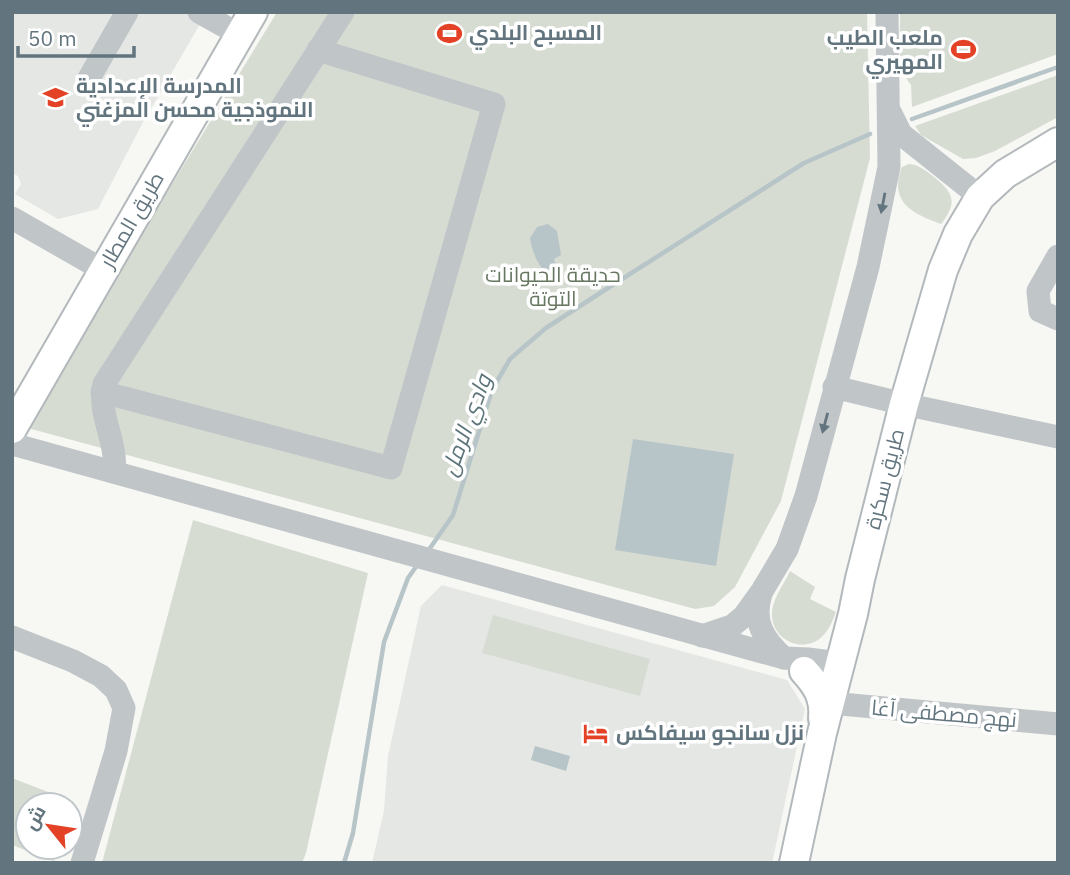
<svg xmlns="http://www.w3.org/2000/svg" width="1070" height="875" font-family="'IBM Plex Sans',Cairo,sans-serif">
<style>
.built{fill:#e5e7e5}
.green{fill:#d7dcd3}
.water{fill:#b7c5c8}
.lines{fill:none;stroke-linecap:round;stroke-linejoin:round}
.stream{stroke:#b7c5c8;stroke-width:4.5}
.major-casing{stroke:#b2b8bb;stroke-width:32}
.minor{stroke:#c0c5c8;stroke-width:23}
.major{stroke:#fff;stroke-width:28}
.oneway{fill:#62757f}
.labels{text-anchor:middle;stroke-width:7;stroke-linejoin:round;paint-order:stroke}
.poi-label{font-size:21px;font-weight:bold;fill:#62757f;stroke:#fff;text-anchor:start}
.street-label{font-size:21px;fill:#62757f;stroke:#fff}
.park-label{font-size:21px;fill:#677761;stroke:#fff}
.water-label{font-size:23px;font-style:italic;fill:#5d757a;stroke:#fff}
</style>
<rect width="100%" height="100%" fill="#f7f7f4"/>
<!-- built -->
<g class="built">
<path d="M12,12H207L143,122L98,209L58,219L15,194L21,184L18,176L12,173Z"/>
<path d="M442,585L787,680L805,709L772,863H372L384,811L388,756L421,606Z"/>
</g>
<!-- green -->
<g class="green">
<path d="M277,12H867L870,158L781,501L735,587L714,606L695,609L24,427Z"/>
<path d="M900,12H1058V54L912,107L911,85C895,67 901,35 900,12Z"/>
<path d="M1058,75V117L995,151L976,158L963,159L921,135L915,126Z"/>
<path d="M909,164C920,165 926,171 934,177C954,193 958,203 941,224C913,214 888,202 902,167Z"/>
<path d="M193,520L368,573L306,853L302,863H102Z"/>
<path d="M790,571L815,587L810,599L836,612C832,622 828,633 818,640C798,653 770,637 772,612C773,598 784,584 790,571Z"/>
<path d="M493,615L650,659L640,696L482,653Z"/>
<path d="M12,778L74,802L70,814V805H28V847H58L54,861L12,845Z"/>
</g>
<!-- water -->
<g class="water">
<path d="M548,224L557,231L561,255L554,259L557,269L555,273L548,274C538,267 532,251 530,238L537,227Z"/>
<path d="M633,439L734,454L716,566L615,550Z"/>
<path d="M535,746L570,756L566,771L531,760Z"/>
</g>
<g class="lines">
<!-- stream -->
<g class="stream">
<path d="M912,119L1058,67"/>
<path d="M428,551L453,515L492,390L510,359L526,345L546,328L597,295L804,163L870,134"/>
<path d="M344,863L353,833L384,642L408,578L418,564"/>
</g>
<defs>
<g id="major">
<path d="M12,429L253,12"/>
<path d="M804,671C817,685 825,698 823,718"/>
<path d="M794,863L822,733L853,614L860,579L904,404L943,270L958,234L980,197L1005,174L1058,142"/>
</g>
</defs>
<!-- major casing -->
<use href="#major" class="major-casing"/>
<!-- minor -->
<g class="minor">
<path d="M199,12L224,26"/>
<path d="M88,80L127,12"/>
<path d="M890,112L901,134L980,197"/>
<path d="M12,218L103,270"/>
<path d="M1058,256L1038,291L1040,311L1058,319"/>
<path d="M834,387L904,404L1058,437"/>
<path d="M102,392L391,468L494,104L318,50"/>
<path d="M12,444L784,658L808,659L840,663"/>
<path d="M114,472C118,442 97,414 104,384L343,12"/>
<path d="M761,594C752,622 764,640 784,658"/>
<path d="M702,636L732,626L744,616L762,591L787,549L806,496L868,267L889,167L887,12"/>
<path d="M12,637L73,661L101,676L116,690L124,708L116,751L82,863"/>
<path d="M830,703L1058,724"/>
</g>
<!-- major -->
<use href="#major" class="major"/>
</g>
<!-- one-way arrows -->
<defs><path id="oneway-solid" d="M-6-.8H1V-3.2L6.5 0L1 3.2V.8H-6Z" transform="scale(1.75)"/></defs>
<g class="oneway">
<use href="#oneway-solid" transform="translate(883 203) rotate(101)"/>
<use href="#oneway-solid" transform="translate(825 423) rotate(105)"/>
</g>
<!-- icons -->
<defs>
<symbol id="stadium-bare" viewBox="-9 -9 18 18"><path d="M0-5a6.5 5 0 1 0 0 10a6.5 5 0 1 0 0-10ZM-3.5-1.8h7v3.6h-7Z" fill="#e44227" stroke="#fff" stroke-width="2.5" paint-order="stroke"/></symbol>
<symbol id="school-bare" viewBox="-9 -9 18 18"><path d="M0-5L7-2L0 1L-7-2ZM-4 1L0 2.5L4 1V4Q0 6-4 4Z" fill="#e44227" stroke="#fff" stroke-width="2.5" paint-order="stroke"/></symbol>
<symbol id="hotel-bare" viewBox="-9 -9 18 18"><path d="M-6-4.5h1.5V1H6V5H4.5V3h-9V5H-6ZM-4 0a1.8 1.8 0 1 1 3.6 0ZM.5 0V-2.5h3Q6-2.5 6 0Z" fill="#e44227" stroke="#fff" stroke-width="2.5" paint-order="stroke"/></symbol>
</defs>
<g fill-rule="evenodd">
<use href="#stadium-bare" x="432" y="16" width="35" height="35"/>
<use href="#stadium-bare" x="946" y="32" width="35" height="35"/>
<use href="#school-bare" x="38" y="80" width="35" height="35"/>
<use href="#hotel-bare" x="578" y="716" width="35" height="35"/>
</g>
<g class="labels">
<!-- poi labels -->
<g class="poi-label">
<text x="469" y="40">المسبح البلدي</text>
<text x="943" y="45" text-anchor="end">ملعب الطيب<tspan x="943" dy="24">المهيري</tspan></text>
<text x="76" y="93">المدرسة الإعدادية<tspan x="76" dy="24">النموذجية محسن المزغني</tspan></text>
<text x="616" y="740">نزل سانجو سيفاكس</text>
</g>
<!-- street labels -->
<g class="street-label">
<text transform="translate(132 220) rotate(-60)" y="7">طريق المطار</text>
<text transform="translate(885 479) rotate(-76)" y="7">طريق سكرة</text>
<text transform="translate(944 714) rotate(5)" y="7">نهج مصطفى آغا</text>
</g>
<!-- park labels -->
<g class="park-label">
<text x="553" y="282">حديقة الحيوانات<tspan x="553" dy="24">التوتة</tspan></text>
</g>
<!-- water labels -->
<g class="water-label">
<text transform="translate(466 425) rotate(-70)" y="8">وادي الرمل</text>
</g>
</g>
<!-- border -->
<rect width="1070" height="875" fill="none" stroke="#62757f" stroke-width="28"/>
<!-- north arrow -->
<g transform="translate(49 826) rotate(300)"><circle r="33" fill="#ffffff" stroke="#c0c8cc" stroke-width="2"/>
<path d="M0-5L12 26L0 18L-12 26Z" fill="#e44227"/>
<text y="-10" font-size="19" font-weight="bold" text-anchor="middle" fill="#62757f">ش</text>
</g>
<!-- scale -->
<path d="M18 46v10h116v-10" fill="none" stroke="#62757f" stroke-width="3.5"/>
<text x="28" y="46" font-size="21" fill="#62757f" stroke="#ffffff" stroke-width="5" paint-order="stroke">50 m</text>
</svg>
